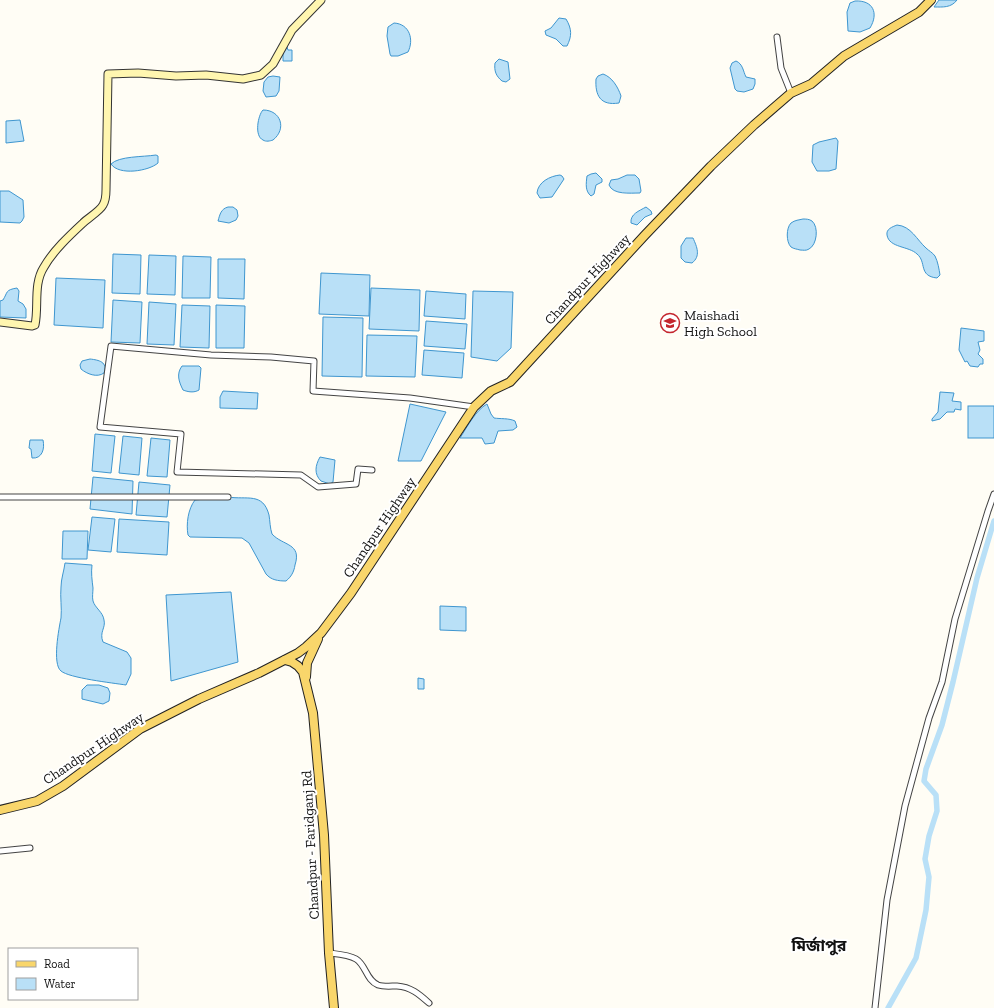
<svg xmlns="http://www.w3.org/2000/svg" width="994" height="1008" font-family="'Zilla Slab','Noto Sans Bengali',serif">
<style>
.water{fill:#b9e0f7;stroke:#3f96cf}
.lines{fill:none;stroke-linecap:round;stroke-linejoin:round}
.canal{stroke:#b9e0f7;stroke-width:5.5}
.street-casing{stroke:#444;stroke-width:7}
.secondary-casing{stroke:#333;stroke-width:9}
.primary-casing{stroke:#222;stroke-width:10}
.street{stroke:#fff;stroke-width:5}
.secondary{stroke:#fff6b0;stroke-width:7}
.primary{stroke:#f9d66b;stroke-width:8}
.labels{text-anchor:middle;stroke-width:4;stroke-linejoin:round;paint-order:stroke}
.street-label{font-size:14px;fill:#111;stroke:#fff}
.poi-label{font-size:14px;fill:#111;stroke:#fff;text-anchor:start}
.quarter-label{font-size:16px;font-weight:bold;fill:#111;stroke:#fff}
</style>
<rect width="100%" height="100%" fill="#fffdf5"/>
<!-- water -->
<g class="water">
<path d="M939,0H957C951,8 943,7 934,7Z"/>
<path d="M855,1C873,0 879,13 870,28L860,32L848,31L847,12L850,3Z"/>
<path d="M559,18L566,19C572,29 572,36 567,46H563L556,39L546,35L545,31L551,28Z"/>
<path d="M394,23C410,24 414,40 408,52L398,56H391L390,54L387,36L388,27Z"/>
<path d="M283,47H287L288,50H292V61H283Z"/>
<path d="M499,59L508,62L510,79L506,82L502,81C496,76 494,71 495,63Z"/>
<path d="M736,61C743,64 743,71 746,77L755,79V84L753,89L744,92L737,91L735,89L730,68L732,63Z"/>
<path d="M603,74C612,77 618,87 621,96L619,103C600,106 595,95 596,79L598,76Z"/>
<path d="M273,76L280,77L279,91L276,96L266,97L263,91L264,82L268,77Z"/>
<path d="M263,110C281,110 287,129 273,140C270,141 266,142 263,140C254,136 258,115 263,110Z"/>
<path d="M20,120L24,141L6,143V121Z"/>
<path d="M836,138L838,141L836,169L829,171H817L812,162L813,145L819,142Z"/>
<path d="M156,155L158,156V163C149,171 119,176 111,164C119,156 143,157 156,155Z"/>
<path d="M596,173L602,179V182L596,185L594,194L591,196C585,191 586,184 587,176L591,174Z"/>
<path d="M560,175L562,176L564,179L552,197L540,198L537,193C538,182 550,176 560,175Z"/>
<path d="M627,175H635L639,179L641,191L640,193C630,193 613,195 609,185L611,180L618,179Z"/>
<path d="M0,191H9L23,200L24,217L22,221L20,223L0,222Z"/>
<path d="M228,207H233L237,210L238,216L236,220L229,223L218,221C220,214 221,209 228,207Z"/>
<path d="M646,207L651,211L652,214L645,217L637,225L631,223C630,214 639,211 646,207Z"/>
<path d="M803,219C806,219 809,219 812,221C819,227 817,245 809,249C806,251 803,250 800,250C797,249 794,249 791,247C786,242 786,228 791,223C795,220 799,220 803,219Z"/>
<path d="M897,225C911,226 917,240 926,248C929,251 932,252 935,256C938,262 939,269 940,275L937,278C918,276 927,262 917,254C909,246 889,248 887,235C886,229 892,227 897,225Z"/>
<path d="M686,238H693C697,247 701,256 692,263L685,262L681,258V246Z"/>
<path d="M113,254L141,255L140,294L112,293Z"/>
<path d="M149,255L176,256L175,295L147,294Z"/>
<path d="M183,256L211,257L210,298H182Z"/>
<path d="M218,259H245L244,299L218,298Z"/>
<path d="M321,273L370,275L369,316L319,314Z"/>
<path d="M56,278L105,280L103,328L54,325Z"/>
<path d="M17,288L19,291L18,301L23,304L26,309V318L0,317V301L3,300C8,292 5,290 17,288Z"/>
<path d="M371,288L420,290L419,331L369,329Z"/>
<path d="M426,291L466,294L465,319L424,316Z"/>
<path d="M473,291L513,292L511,348L497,361L471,357Z"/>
<path d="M113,300L142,302L140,343L111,342Z"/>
<path d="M149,302L176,304L174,345L147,344Z"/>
<path d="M182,305L210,306L209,348L180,347Z"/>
<path d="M216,305L245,306L244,348H216Z"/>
<path d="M323,317L363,318L362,377L322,376Z"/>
<path d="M426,321L467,324L465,349L424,346Z"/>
<path d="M961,328L984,331V341L978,342L980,350L978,354L983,359V364H980L978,367L970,366L967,361L965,362L959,350Z"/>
<path d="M367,335L417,336L415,377L366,376Z"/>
<path d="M424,350L464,353L462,378L422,375Z"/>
<path d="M90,359C99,360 108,362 104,373C97,378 87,374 81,369L80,365L82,361Z"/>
<path d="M182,366H199L201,368L199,390C194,393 188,392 183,390C179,382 176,374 182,366Z"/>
<path d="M223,391L258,393L257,409L220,408V397Z"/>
<path d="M940,392L954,393L952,401L961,402V410L955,409L954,412H947L940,419L932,421V419L938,412Z"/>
<path d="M410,404L446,412L421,461H398Z"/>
<path d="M487,404L491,414L494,418C500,419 509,418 515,421L517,427L513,430L498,431L494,443L485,444L482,438H460C467,427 476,410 487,404Z"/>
<rect x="968" y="406" width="26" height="32"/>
<path d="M95,434L115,436L111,473L92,471Z"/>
<path d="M123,436L142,438L139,475L119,473Z"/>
<path d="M151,438L170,440L167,477L147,476Z"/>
<path d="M30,440H43C45,449 42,459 32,458L31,449L29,448Z"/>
<path d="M320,457L335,460L333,482L330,484L321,481C314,474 315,466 320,457Z"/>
<path d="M93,477L133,481L132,514L90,509Z"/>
<path d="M139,482L170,485L167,517L136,515Z"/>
<path d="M228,497C247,500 263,492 269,515C270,521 270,528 272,534C283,546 302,543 295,565C294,572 291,577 286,581C278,581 271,580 266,574L249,543L242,538L190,537L188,535C186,524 188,509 195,500Z"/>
<path d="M92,517L115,519L111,552L88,550Z"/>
<path d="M119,519L169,522L167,555L117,552Z"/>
<path d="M63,531H88L87,559H62Z"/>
<path d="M65,563L92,565C91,573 92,580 93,588C93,592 92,597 93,601C95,608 103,612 104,620C106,628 99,632 103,642L127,652L131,658V674L126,685C113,683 69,678 61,671C52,664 59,628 61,618C62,608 60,597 61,587C61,579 64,571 65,563Z"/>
<path d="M231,592L238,662L171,681L166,595Z"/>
<path d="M440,606L466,607V631L440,630Z"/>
<path d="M418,678L424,679V689H418Z"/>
<path d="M87,685H99L108,688L110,693L109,701L103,704L82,699V690Z"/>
</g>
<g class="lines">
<!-- canal -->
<path class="canal" d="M888,1008L916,958L926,910L929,877L925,859L929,836L937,811L936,795L924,781L926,769L942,725L953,682L977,578L994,521"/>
<defs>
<g id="street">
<path d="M777,37L781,68L791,93"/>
<path d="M372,470L358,469L356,484L318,487L301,475L177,472L181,434L100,427L111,346L211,355L271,357L314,361L313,391L410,398L474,407"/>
<path d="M0,497H228"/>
<path d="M0,851L30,848"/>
<path d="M329,953C337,954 349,955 356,959C366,965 366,980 378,985C384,987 391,986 397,986C411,987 419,994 429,1003"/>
<path d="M875,1008L887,900L905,806L929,718L942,682L955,619L988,511L994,494"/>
</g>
<path id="secondary" d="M0,322L32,326L35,325C39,306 33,284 44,267C53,251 69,236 83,223C88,218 100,211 103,205C106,200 106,194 106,190L108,74L138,73L176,76L206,75L243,79L261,75L273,64L292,30L321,0"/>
<g id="primary">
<path d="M285,660L292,662L298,666L303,672L313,713L324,835L329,953L334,1008"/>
<path d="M306,677L307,663L318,639"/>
<path d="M0,810L37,801L63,786L140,729L199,699L259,673L298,653L306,647L321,633L351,593L474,407L491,391L510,382L645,235L711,166L754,125L791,93L811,84L844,56L919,12L931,0"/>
</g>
</defs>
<!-- street casing -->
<use href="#street" class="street-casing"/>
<!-- secondary casing -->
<use href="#secondary" class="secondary-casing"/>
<!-- primary casing -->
<use href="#primary" class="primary-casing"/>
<!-- street -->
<use href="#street" class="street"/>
<!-- secondary -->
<use href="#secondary" class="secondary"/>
<!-- primary -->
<use href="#primary" class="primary"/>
</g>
<!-- icons -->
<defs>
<symbol id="school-ring" viewBox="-11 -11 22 22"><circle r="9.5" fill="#fff" stroke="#c4262e" stroke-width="1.5"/><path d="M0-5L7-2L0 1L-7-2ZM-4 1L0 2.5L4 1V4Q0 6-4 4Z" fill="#c4262e"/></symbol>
</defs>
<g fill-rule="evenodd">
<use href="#school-ring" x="659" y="312" width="22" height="22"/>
</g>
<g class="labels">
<!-- street labels -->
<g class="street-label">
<text transform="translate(587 279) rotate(-47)" y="5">Chandpur Highway</text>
<text transform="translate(379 527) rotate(-56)" y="5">Chandpur Highway</text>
<text transform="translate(93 748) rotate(-34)" y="5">Chandpur Highway</text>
<text transform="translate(310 845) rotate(-93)" y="5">Chandpur - Faridganj Rd</text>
</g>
<!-- poi labels -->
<g class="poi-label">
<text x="684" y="320">Maishadi<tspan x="684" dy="16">High School</tspan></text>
</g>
<!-- quarter labels -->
<g class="quarter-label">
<text x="819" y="951">মির্জাপুর</text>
</g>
</g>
<!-- legend -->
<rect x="8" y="948" width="130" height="52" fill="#ffffff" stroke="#a0a0a0"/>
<rect x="16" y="961" width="20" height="6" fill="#f9d66b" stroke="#a0a0a0"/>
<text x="44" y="968" font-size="12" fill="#111111">Road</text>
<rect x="16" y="978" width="20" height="12" fill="#b9e0f7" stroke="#a0a0a0"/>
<text x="44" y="988" font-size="12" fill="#111111">Water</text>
</svg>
